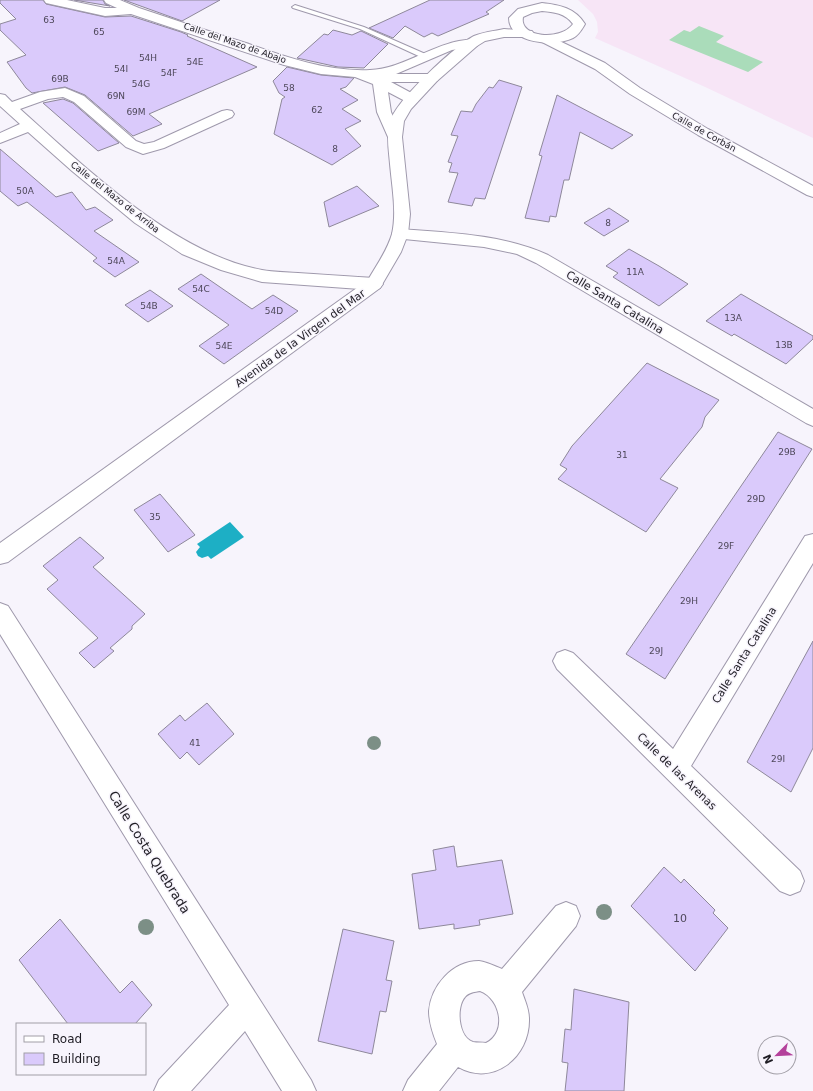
<svg xmlns="http://www.w3.org/2000/svg" width="813" height="1091" font-family="'DejaVu Sans',sans-serif">
<style>
.education{fill:#f7e5f6}
.green{fill:#aadcba}
.water{fill:#1dafc5}
.building{fill:#dacafb;stroke:#8e889a}
.lines{fill:none;stroke-linecap:round;stroke-linejoin:round}
.service-casing{stroke:#9f99ac;stroke-width:2}
.minor-casing{stroke:#9f99ac;stroke-width:2}
.secondary-casing{stroke:#9f99ac;stroke-width:2}
.primary-casing{stroke:#9f99ac;stroke-width:2}
.service{fill:#fff;fill-rule:evenodd}
.minor{fill:#fff;fill-rule:evenodd}
.secondary{fill:#fff;fill-rule:evenodd}
.primary{fill:#fff;fill-rule:evenodd}
.tree{fill:#7c8f86}
.labels{text-anchor:middle;stroke-width:3;stroke-linejoin:round;paint-order:stroke}
.number-label{font-size:9px;fill:#4e485a}
.far-street-label{font-size:9px;fill:#1f1d24;stroke:#f7f4fc}
.street-label{font-size:11px;fill:#1f1d24;stroke:#f7f4fc}
.near-number-label{font-size:11px;fill:#4e485a}
.near-street-label{font-size:13px;fill:#1f1d24;stroke:#f7f4fc}
</style>
<rect width="100%" height="100%" fill="#f7f4fc"/>
<!-- education -->
<path class="education" d="M578,0H813V138L703,86L595,38L598,32L597,22L593,14Z"/>
<!-- green -->
<path class="green" d="M699,26L724,36L716,42L763,62L748,72L669,40L684,30L690,32Z"/>
<!-- water -->
<path class="water" d="M230,522L244,537L211,559L208,556L202,558L198,556L196,552L200,547L197,544Z"/>
<!-- building -->
<g class="building">
<path d="M0,0H43L46,4L105,17L131,16L181,32L188,35L187,36L257,67L149,114L162,124L133,136L85,95L65,87L32,93L26,88L7,62L26,55L0,30V24L16,19L0,3Z"/>
<path d="M74,0H103L105,4L110,6Z"/>
<path d="M124,0H220L182,21Z"/>
<path d="M430,0H504L486,12L489,14L438,36L432,33L424,37L405,26L393,38L369,28Z"/>
<path d="M333,30L352,35L361,31L388,44L364,68L338,67L297,58L324,34L328,35Z"/>
<path d="M287,67L321,75L354,78L346,87L340,89L358,100L342,109L361,121L345,129L361,146L332,165L274,134L282,99L285,97L279,93L273,81Z"/>
<path d="M499,80L522,87L485,199L475,198L472,206L448,202L458,173L449,172L452,163L448,162L458,136L451,135L461,111L472,112L476,104L489,87L493,88Z"/>
<path d="M557,95L633,135L612,149L580,132L569,180H564L556,217L550,216L549,222L525,218L542,156L539,155Z"/>
<path d="M63,99L73,103L119,143L98,151L43,103Z"/>
<path d="M0,149L56,197L72,192L86,210L95,207L113,220L94,231L139,262L115,277L93,261L97,258L27,202L18,206L0,191Z"/>
<path d="M357,186L379,206L329,227L324,202Z"/>
<path d="M609,208L629,221L604,236L584,223Z"/>
<path d="M629,249L659,266L688,284L659,306L613,277L618,273L606,266Z"/>
<path d="M201,274L252,309L273,295L298,311L224,364L199,346L229,325L178,289Z"/>
<path d="M150,290L173,306L148,322L125,305Z"/>
<path d="M741,294L813,336V339L786,364L734,334L732,336L706,321Z"/>
<path d="M647,363L719,400L705,417L702,427L660,479L678,488L646,532L558,479L567,469L560,465L572,446Z"/>
<path d="M778,432L812,449L665,679L626,654Z"/>
<path d="M160,494L195,535L168,552L134,510Z"/>
<path d="M80,537L104,558L93,567L145,614L132,626V629L110,648L114,651L94,668L79,653L98,638L47,589L58,580L43,566Z"/>
<path d="M813,641V748L791,792L747,762Z"/>
<path d="M207,703L234,734L199,765L187,752L180,759L158,734L180,715L185,721Z"/>
<path d="M454,846L457,867L502,860L513,914L479,920L480,925L454,929V924L419,929L412,874L436,870L433,850Z"/>
<path d="M664,867L681,883L684,879L715,910L713,913L728,928L695,971L631,906Z"/>
<path d="M60,919L120,993L132,981L152,1005L135,1024H68L19,960Z"/>
<path d="M343,929L394,941L386,980L392,981L386,1012L380,1011L372,1054L318,1041Z"/>
<path d="M574,989L629,1002L624,1091H565L568,1063L562,1062L565,1029L571,1030Z"/>
</g>
<g class="lines">
<defs>
<path id="service" d="M295,5L364,27L430,56L429,58H423L360,29L293,8L292,7Z"/>
<g id="minor">
<path d="M44,0H67L105,8H117L106,3L104,0H120L139,8C175,20 211,32 246,43C286,57 327,72 370,70C401,69 428,47 459,41C465,40 471,39 477,40L479,43L477,46L452,50L396,74H432L437,75L439,78L437,81L432,82H391L417,96L419,99L417,102L412,103L407,102L388,92L391,112L402,137L400,140L395,141L390,140L388,137L377,112L373,84L355,77L321,74L284,65L131,14L105,16L46,3Z"/>
<path d="M65,88L84,96L136,141L144,144L154,142L222,111L227,110L232,111L234,114L232,117L164,148L143,154L126,147L74,102L63,97L48,99L20,109C85,167 174,254 262,270C274,272 286,272 298,273C324,275 349,276 374,278L380,280L383,284L380,288L374,290L262,282L221,270L182,254L135,223L72,171L28,132L0,143V133L20,124L0,106V94L5,95L12,102L40,92Z"/>
<path d="M400,229C450,233 502,234 548,255L813,409V426L806,423L536,263L517,254L484,247L394,238L392,234L394,230Z"/>
<path d="M813,534V563L691,766L800,871L804,881L800,891L790,895L780,891L557,669L553,661L557,653L565,650L573,653L673,749L805,536Z"/>
<path d="M0,603L8,606L311,1080L316,1091H282L245,1031L191,1091H154L159,1080L229,1005L0,634Z"/>
<path d="M566,902L576,906L580,916L576,926L522,992C525,1001 529,1009 529,1019C530,1057 493,1087 458,1067L439,1091H403L408,1080L437,1044C433,1034 429,1023 429,1011C431,986 452,961 479,961C486,962 495,966 502,969L556,906ZM480,991C500,998 508,1032 486,1043C482,1042 477,1043 473,1042C458,1037 456,1007 465,997C469,992 475,992 480,991Z"/>
</g>
<g id="secondary">
<path d="M504,29L532,31L534,34L532,37H504L485,41L477,46L437,81L411,109L404,121L402,137L410,214L408,234L401,252L380,288L8,562L0,564V543L368,280C376,266 387,251 392,234C397,212 392,187 390,164C389,151 386,136 390,122C395,101 455,46 474,36C483,32 495,31 504,29Z"/>
<path d="M547,35L605,63L640,88L708,129L813,186V197L807,195L698,135L630,94L595,69L542,42L540,39L542,36Z"/>
</g>
<path id="primary" d="M542,3C560,5 575,8 585,24C582,29 579,35 573,38C555,47 509,44 509,18L518,9ZM542,11C554,12 565,13 573,24C561,41 519,38 523,17L532,13Z"/>
</defs>
<!-- service casing -->
<use href="#service" class="service-casing"/>
<!-- minor casing -->
<use href="#minor" class="minor-casing"/>
<!-- secondary casing -->
<use href="#secondary" class="secondary-casing"/>
<!-- primary casing -->
<use href="#primary" class="primary-casing"/>
<!-- service -->
<use href="#service" class="service"/>
<!-- minor -->
<use href="#minor" class="minor"/>
<!-- secondary -->
<use href="#secondary" class="secondary"/>
<!-- primary -->
<use href="#primary" class="primary"/>
</g>
<!-- trees -->
<g class="tree">
<circle cx="374" cy="743" r="7"/>
<circle cx="604" cy="912" r="8"/>
<circle cx="146" cy="927" r="8"/>
</g>
<g class="labels">
<!-- number labels -->
<g class="number-label">
<text x="49" y="23">63</text>
<text x="99" y="35">65</text>
<text x="148" y="61">54H</text>
<text x="195" y="65">54E</text>
<text x="121" y="72">54I</text>
<text x="169" y="76">54F</text>
<text x="60" y="82">69B</text>
<text x="141" y="87">54G</text>
<text x="289" y="91">58</text>
<text x="116" y="99">69N</text>
<text x="317" y="113">62</text>
<text x="136" y="115">69M</text>
<text x="335" y="152">8</text>
<text x="25" y="194">50A</text>
<text x="608" y="226">8</text>
<text x="116" y="264">54A</text>
<text x="635" y="275">11A</text>
<text x="201" y="292">54C</text>
<text x="149" y="309">54B</text>
<text x="274" y="314">54D</text>
<text x="733" y="321">13A</text>
<text x="784" y="348">13B</text>
<text x="224" y="349">54E</text>
<text x="787" y="455">29B</text>
<text x="622" y="458">31</text>
<text x="756" y="502">29D</text>
<text x="155" y="520">35</text>
<text x="726" y="549">29F</text>
<text x="689" y="604">29H</text>
<text x="656" y="654">29J</text>
<text x="195" y="746">41</text>
<text x="778" y="762">29I</text>
</g>
<!-- far-street labels -->
<g class="far-street-label">
<text transform="translate(235 43) rotate(19)" y="3">Calle del Mazo de Abajo</text>
<text transform="translate(704 132) rotate(29)" y="3">Calle de Corbán</text>
<text transform="translate(115 197) rotate(38)" y="3">Calle del Mazo de Arriba</text>
</g>
<!-- street labels -->
<g class="street-label">
<text transform="translate(615 302) rotate(31)" y="4">Calle Santa Catalina</text>
<text transform="translate(300 338) rotate(-36)" y="4">Avenida de la Virgen del Mar</text>
<text transform="translate(744 655) rotate(-58)" y="4">Calle Santa Catalina</text>
<text transform="translate(677 771) rotate(44)" y="4">Calle de las Arenas</text>
</g>
<!-- near-number labels -->
<g class="near-number-label">
<text x="680" y="922">10</text>
</g>
<!-- near-street labels -->
<g class="near-street-label">
<text transform="translate(150 852) rotate(58)" y="5">Calle Costa Quebrada</text>
</g>
</g>
<!-- legend -->
<rect x="16" y="1023" width="130" height="52" fill="#f7f4fc" stroke="#a19ea6"/>
<rect x="24" y="1036" width="20" height="6" fill="#ffffff" stroke="#a19ea6"/>
<text x="52" y="1043" font-size="12" fill="#1f1d24">Road</text>
<rect x="24" y="1053" width="20" height="12" fill="#dacafb" stroke="#a19ea6"/>
<text x="52" y="1063" font-size="12" fill="#1f1d24">Building</text>
<!-- north arrow -->
<g transform="translate(777 1055) rotate(246)"><circle r="19" fill="#f7f4fc" stroke="#a19ea6"/>
<path d="M0-3L7 15L0 10L-7 15Z" fill="#b4419b"/>
<text y="-6" font-size="11" font-weight="bold" text-anchor="middle" fill="#1f1d24">N</text>
</g>
</svg>
